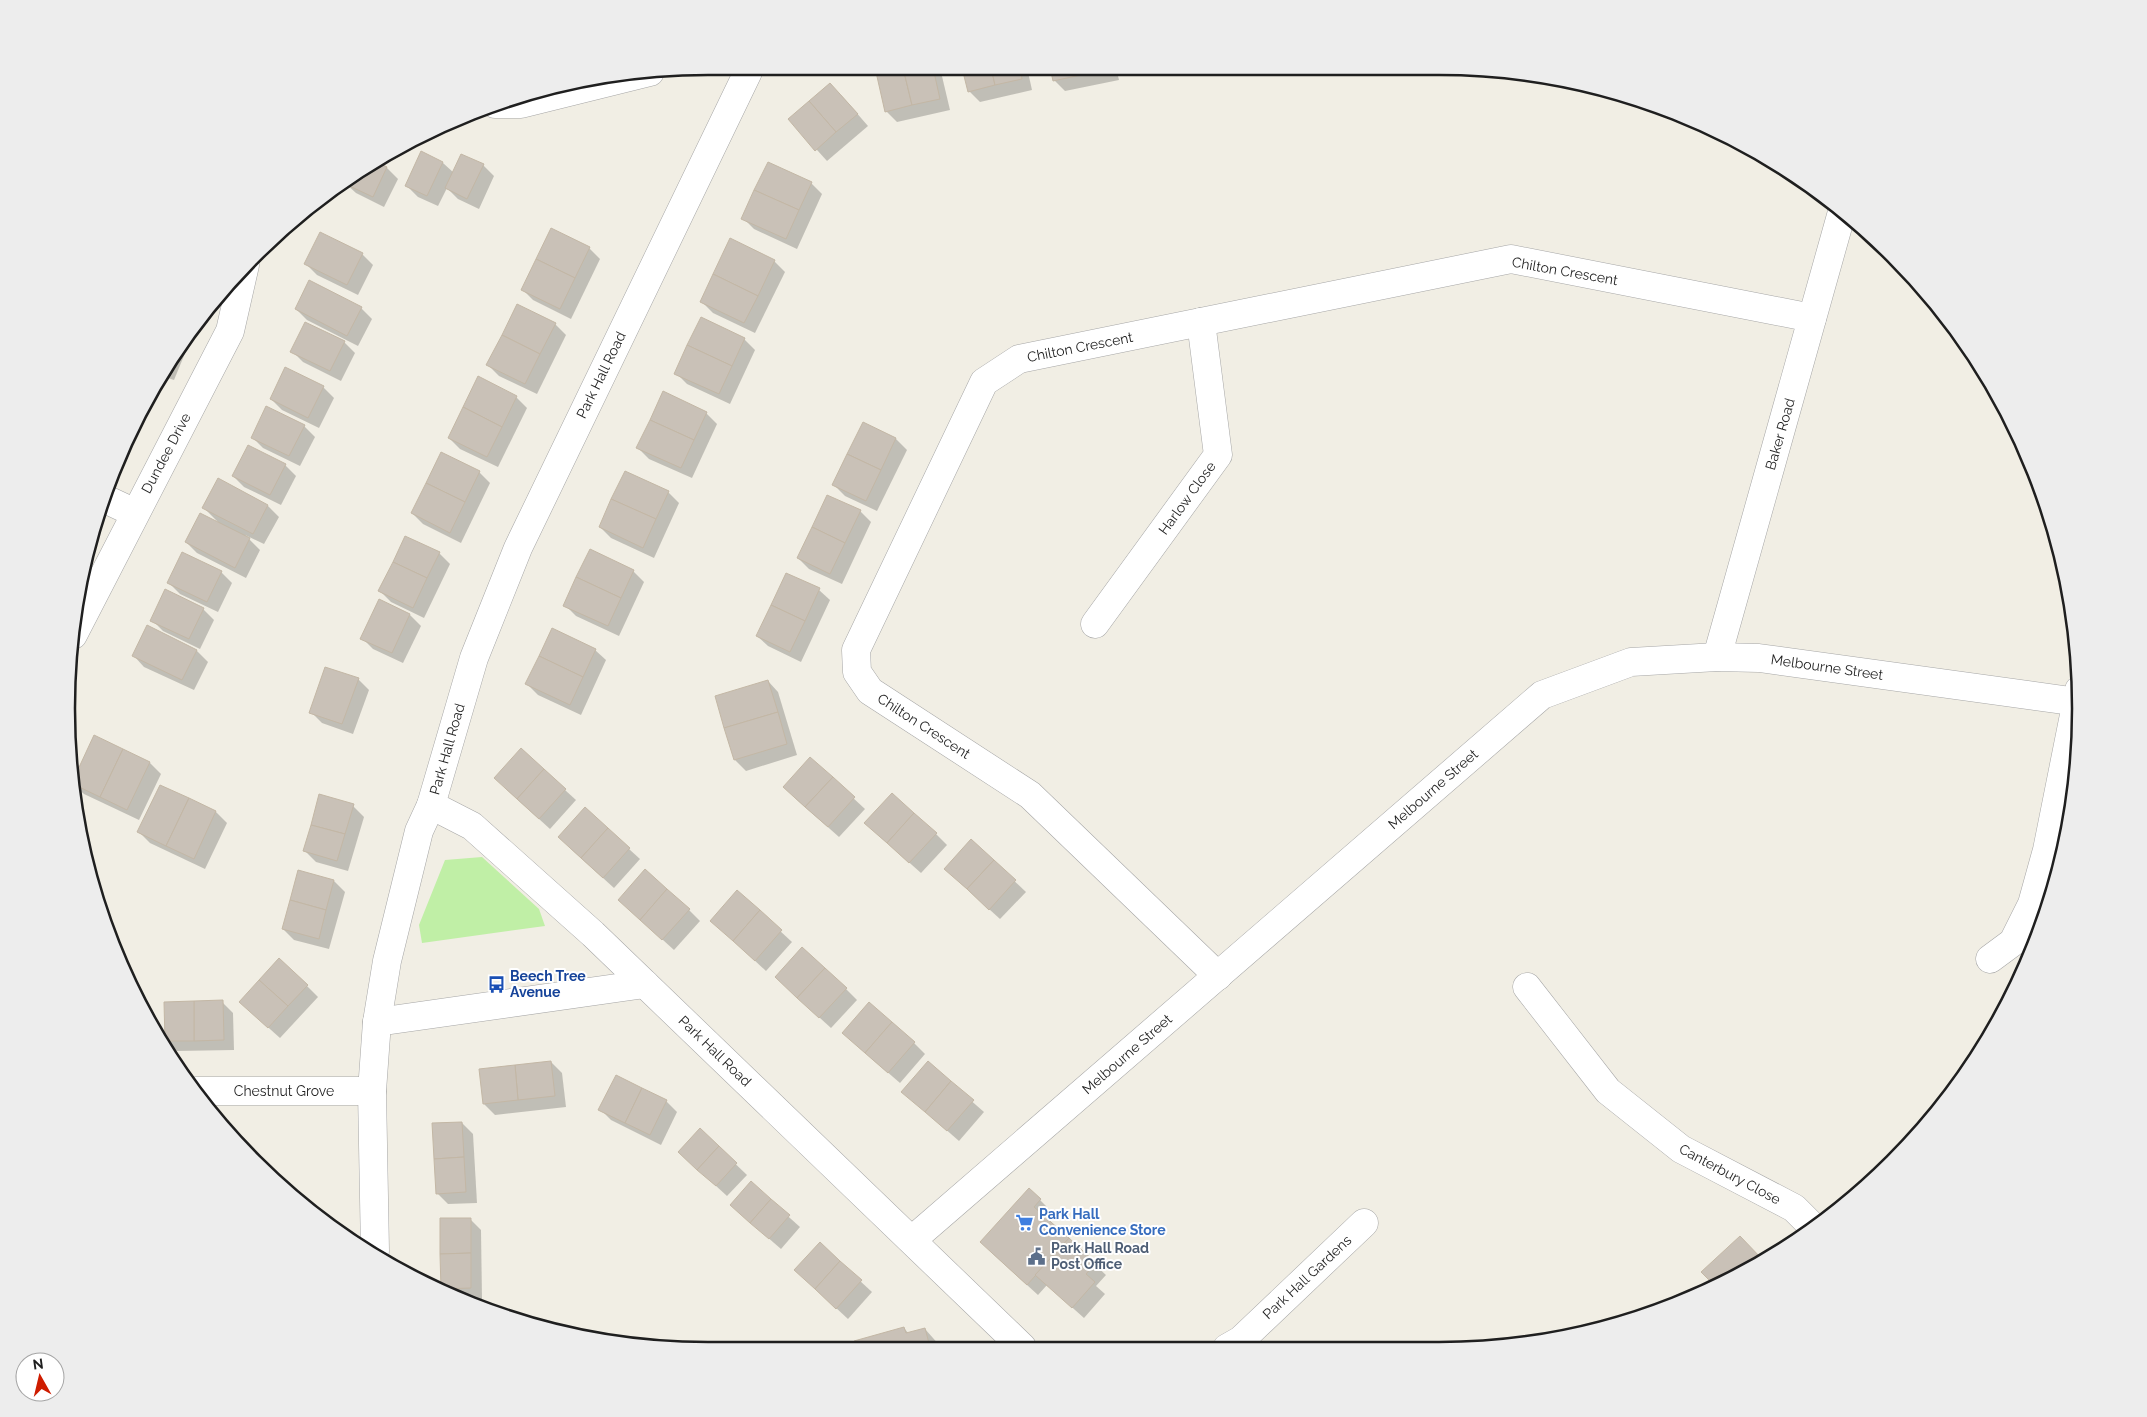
<svg xmlns="http://www.w3.org/2000/svg" width="2147" height="1417" font-family="Raleway,sans-serif">
<style>
.grass{fill:#c0efa6}
.shadow{fill:#0003}
.building{fill:#c9c1b7;stroke:#c3b7a5}
.lines{fill:none;stroke-linecap:round;stroke-linejoin:round}
.minor-casing{stroke:#a6a6a6;stroke-width:29}
.minor{stroke:#fff;stroke-width:28}
.labels{text-anchor:middle;stroke-width:4;stroke-linejoin:round;paint-order:stroke}
.street-label{font-size:14px;fill:#1f1f1f;stroke:#fff}
.transit-label{font-size:14px;font-weight:bold;fill:#164399;stroke:#fff;text-anchor:start}
.shop-label{font-size:14px;font-weight:bold;fill:#366cbe;stroke:#fff;text-anchor:start}
.service-label{font-size:14px;font-weight:bold;fill:#4e5e75;stroke:#fff;text-anchor:start}
.rim{fill:none;stroke:#1f1f1f;stroke-width:2.5}
</style>
<rect width="100%" height="100%" fill="#f1eee4"/>
<!-- grass -->
<path class="grass" d="M482,857L539,909L545,926L422,943L419,925L445,860Z"/>
<!-- shadow -->
<g class="shadow">
<path d="M877,72H941L950,110L897,122L886,111Z"/>
<path d="M964,72H1028L1032,90L980,102L969,91Z"/>
<path d="M1053,72H1117L1119,80L1065,91L1054,80Z"/>
<path d="M841,95L868,126L827,161L789,119Z"/>
<path d="M422,153L443,163L454,173L483,165L494,176L479,209L458,199L447,188L438,206L418,197L407,186Z"/>
<path d="M376,163L387,168L398,179L384,207L356,193L345,183L351,175Z"/>
<path d="M811,183L822,194L797,249L754,229L743,218Z"/>
<path d="M589,248L600,259L571,319L533,300L522,289Z"/>
<path d="M362,254L373,265L358,295L317,275L306,264Z"/>
<path d="M774,261L785,272L755,333L713,313L702,302Z"/>
<path d="M361,308L372,319L358,346L307,320L296,309Z"/>
<path d="M555,324L566,335L537,394L499,376L488,365Z"/>
<path d="M191,332L193,334L174,380L165,377Z"/>
<path d="M744,339L755,350L730,404L687,384L676,373Z"/>
<path d="M344,342L355,353L341,381L303,362L292,351Z"/>
<path d="M323,387L334,398L319,428L282,410L271,399Z"/>
<path d="M516,397L527,408L498,467L460,449L449,438Z"/>
<path d="M706,413L717,424L692,478L649,459L638,448Z"/>
<path d="M863,423L896,439L907,450L877,511L845,496L834,485Z"/>
<path d="M304,426L315,437L300,466L263,448L252,437Z"/>
<path d="M285,465L296,476L281,505L244,487L233,476Z"/>
<path d="M479,472L490,483L461,543L423,524L412,513Z"/>
<path d="M668,492L679,503L654,558L611,538L600,527Z"/>
<path d="M268,506L279,517L264,544L245,535L260,550L246,578L197,553L186,542L219,523L204,508Z"/>
<path d="M860,511L871,522L842,584L809,569L798,558Z"/>
<path d="M439,553L450,564L424,618L391,602L380,591Z"/>
<path d="M633,571L644,582L619,636L576,616L565,605Z"/>
<path d="M221,572L232,583L218,612L180,594L169,583Z"/>
<path d="M819,590L830,600L801,662L768,646L757,636Z"/>
<path d="M379,600L410,615L421,626L403,663L373,649L362,638Z"/>
<path d="M203,609L214,620L200,649L163,631L152,620Z"/>
<path d="M147,627L197,651L208,662L194,690L144,667L134,656Z"/>
<path d="M595,650L606,660L581,715L538,695L527,684Z"/>
<path d="M358,679L369,690L353,734L322,723L311,712Z"/>
<path d="M768,681L778,692L797,755L746,771L735,760Z"/>
<path d="M94,737L150,763L161,774L139,820L84,794L75,786V778Z"/>
<path d="M810,758L865,809L839,837L795,798Z"/>
<path d="M161,786L216,812L227,823L205,869L150,843L139,832Z"/>
<path d="M506,789L565,790L576,800L550,829Z"/>
<path d="M353,806L364,817L348,871L316,862L305,851Z"/>
<path d="M877,834H936L947,845L921,873Z"/>
<path d="M972,841L1026,892L1000,919L957,880Z"/>
<path d="M570,848L629,849L640,859L614,888Z"/>
<path d="M334,881L345,892L329,949L294,940L283,929Z"/>
<path d="M738,892L792,942L766,971L723,931Z"/>
<path d="M630,910H689L700,921L674,950Z"/>
<path d="M307,986L318,997L280,1038L252,1013Z"/>
<path d="M787,988L846,989L857,1000L831,1028Z"/>
<path d="M139,1002H143L154,1013V1032Z"/>
<path d="M222,1002L233,1013L234,1050L177,1051L166,1040Z"/>
<path d="M914,1043L925,1054L900,1083L855,1044Z"/>
<path d="M551,1062L562,1073L566,1107L495,1115L484,1104Z"/>
<path d="M928,1063L984,1112L959,1141L903,1092Z"/>
<path d="M617,1076L666,1101L677,1112L661,1145L611,1120L600,1109Z"/>
<path d="M462,1123L473,1134L477,1203L448,1204L437,1193Z"/>
<path d="M700,1130L747,1175L727,1196L691,1163Z"/>
<path d="M269,1175L278,1180L289,1191L288,1193Z"/>
<path d="M751,1183L800,1227L781,1249L743,1216Z"/>
<path d="M1029,1189L1051,1211L1045,1218L1106,1275L1096,1286L1105,1294L1084,1318L1047,1285L1038,1295L992,1253Z"/>
<path d="M470,1219L481,1230L482,1299H463L447,1293L442,1288Z"/>
<path d="M1740,1238L1762,1260L1717,1287L1703,1272Z"/>
<path d="M820,1244L872,1292L848,1319L807,1281Z"/>
<path d="M904,1328L909,1334L925,1329L941,1347L856,1346L855,1342Z"/>
</g>
<!-- building -->
<g class="building">
<path d="M876,72H904L912,105L885,112Z"/>
<path d="M904,72H934L940,99L912,105Z"/>
<path d="M963,72H992L995,85L968,92Z"/>
<path d="M992,72H1021L1022,79L995,85Z"/>
<path d="M1051,72H1080L1081,75L1053,81Z"/>
<path d="M1080,72H1097L1081,75Z"/>
<path d="M830,83L858,114L836,132L809,101Z"/>
<path d="M809,101L836,132L815,151L788,119Z"/>
<path d="M421,151L443,162L427,196L405,186Z"/>
<path d="M461,154L484,164L467,199L445,188Z"/>
<path d="M377,162L387,167L373,197L343,183L351,175Z"/>
<path d="M768,162L812,182L799,210L754,190Z"/>
<path d="M754,190L799,210L786,239L741,219Z"/>
<path d="M551,228L590,247L575,278L536,259Z"/>
<path d="M320,232L363,253L347,285L304,264Z"/>
<path d="M730,238L775,260L758,296L713,274Z"/>
<path d="M536,259L575,278L560,309L521,290Z"/>
<path d="M713,274L758,296L744,323L700,302Z"/>
<path d="M309,280L362,307L347,336L295,309Z"/>
<path d="M517,304L556,323L540,354L502,335Z"/>
<path d="M701,317L745,338L732,366L687,345Z"/>
<path d="M305,322L345,341L330,371L290,352Z"/>
<path d="M502,335L540,354L525,384L486,365Z"/>
<path d="M687,345L732,366L719,394L674,374Z"/>
<path d="M285,367L324,386L308,418L270,399Z"/>
<path d="M478,376L517,396L502,427L463,407Z"/>
<path d="M663,391L707,412L694,440L650,420Z"/>
<path d="M266,406L305,425L289,456L251,438Z"/>
<path d="M463,407L502,427L487,457L448,438Z"/>
<path d="M650,420L694,440L681,468L636,448Z"/>
<path d="M863,422L896,438L881,470L847,454Z"/>
<path d="M248,445L286,464L270,495L232,476Z"/>
<path d="M441,452L480,471L465,502L426,483Z"/>
<path d="M847,454L881,470L866,501L832,485Z"/>
<path d="M625,471L669,491L656,519L611,499Z"/>
<path d="M218,478L268,505L253,534L202,508Z"/>
<path d="M426,483L465,502L450,533L411,513Z"/>
<path d="M827,495L861,510L845,543L812,527Z"/>
<path d="M611,499L656,519L643,548L599,527Z"/>
<path d="M200,513L250,538L235,568L185,542Z"/>
<path d="M812,527L845,543L830,574L797,558Z"/>
<path d="M405,536L440,552L427,578L393,562Z"/>
<path d="M590,549L634,570L621,598L576,577Z"/>
<path d="M182,552L222,571L207,602L167,583Z"/>
<path d="M393,562L427,578L413,608L378,591Z"/>
<path d="M786,573L820,588L805,621L771,605Z"/>
<path d="M576,577L621,598L608,626L563,606Z"/>
<path d="M165,589L204,608L189,639L150,621Z"/>
<path d="M379,599L410,614L392,653L360,639Z"/>
<path d="M771,605L805,621L790,652L756,636Z"/>
<path d="M147,625L197,650L182,680L132,656Z"/>
<path d="M552,628L596,649L583,677L539,656Z"/>
<path d="M539,656L583,677L570,705L525,684Z"/>
<path d="M325,667L359,678L342,724L309,713Z"/>
<path d="M768,680L778,712L724,728L715,696Z"/>
<path d="M778,712L787,744L734,760L724,728Z"/>
<path d="M94,735L123,749L100,797L75,785V776Z"/>
<path d="M521,748L544,769L517,799L494,778Z"/>
<path d="M123,749L150,762L127,810L100,797Z"/>
<path d="M810,757L833,777L805,807L783,787Z"/>
<path d="M544,769L566,789L539,819L517,799Z"/>
<path d="M833,777L855,797L828,827L805,807Z"/>
<path d="M160,785L189,798L166,846L137,832Z"/>
<path d="M892,793L914,813L887,843L864,823Z"/>
<path d="M319,794L354,804L345,834L311,825Z"/>
<path d="M189,798L216,811L194,859L166,846Z"/>
<path d="M585,807L608,828L581,858L558,837Z"/>
<path d="M914,813L937,833L909,863L887,843Z"/>
<path d="M311,825L345,834L337,861L303,851Z"/>
<path d="M608,828L630,848L603,878L581,858Z"/>
<path d="M971,839L994,860L967,889L944,869Z"/>
<path d="M994,860L1016,880L989,910L967,889Z"/>
<path d="M645,869L667,889L640,920L618,900Z"/>
<path d="M298,870L334,880L326,910L290,900Z"/>
<path d="M667,889L690,909L662,940L640,920Z"/>
<path d="M737,890L760,910L733,941L710,921Z"/>
<path d="M290,900L326,910L319,939L282,929Z"/>
<path d="M760,910L782,930L755,961L733,941Z"/>
<path d="M802,947L825,968L797,998L775,977Z"/>
<path d="M279,958L308,985L288,1006L259,980Z"/>
<path d="M825,968L847,988L819,1018L797,998Z"/>
<path d="M259,980L288,1006L268,1028L239,1002Z"/>
<path d="M138,1000H143V1012Z"/>
<path d="M223,1000L224,1040L194,1041V1001Z"/>
<path d="M194,1001V1041H165L164,1002Z"/>
<path d="M869,1002L892,1022L865,1053L842,1033Z"/>
<path d="M892,1022L915,1042L888,1073L865,1053Z"/>
<path d="M551,1061L555,1096L518,1100L515,1065Z"/>
<path d="M928,1061L951,1081L925,1112L901,1092Z"/>
<path d="M515,1065L518,1100L483,1104L479,1069Z"/>
<path d="M616,1075L642,1088L625,1123L598,1110Z"/>
<path d="M951,1081L974,1100L947,1131L925,1112Z"/>
<path d="M642,1088L667,1100L650,1135L625,1123Z"/>
<path d="M462,1122L464,1157L434,1159L432,1123Z"/>
<path d="M700,1128L719,1146L697,1170L678,1152Z"/>
<path d="M719,1146L737,1163L716,1186L697,1170Z"/>
<path d="M464,1157L466,1192L436,1194L434,1159Z"/>
<path d="M266,1172L279,1179L277,1183Z"/>
<path d="M751,1181L771,1199L750,1223L730,1205Z"/>
<path d="M1029,1188L1041,1199L1034,1207L1069,1238L1027,1285L980,1242Z"/>
<path d="M771,1199L790,1215L769,1239L750,1223Z"/>
<path d="M440,1218H471V1253L440,1254Z"/>
<path d="M1740,1236L1762,1259L1716,1287L1701,1272Z"/>
<path d="M1069,1238L1096,1263L1086,1274L1095,1282L1072,1308L1035,1275Z"/>
<path d="M820,1242L840,1261L815,1289L794,1270Z"/>
<path d="M471,1253V1288L441,1289L440,1254Z"/>
<path d="M840,1261L862,1280L836,1309L815,1289Z"/>
<path d="M904,1327L906,1333L925,1328L930,1347L855,1346L854,1341Z"/>
</g>
<g class="lines">
<defs>
<g id="minor">
<path d="M495,104H521L650,72"/>
<path d="M103,498L135,513"/>
<path d="M1095,624L1218,455L1201,322"/>
<path d="M73,635L230,331L245,265"/>
<path d="M1717,657L1842,212"/>
<path d="M431,805L472,826L593,934L1022,1347"/>
<path d="M1990,959L2013,942L2032,904L2047,850L2079,690"/>
<path d="M1218,976L1030,795L870,691L857,672L856,650L984,382L1019,359L1511,259L1812,318"/>
<path d="M1527,987L1608,1091L1681,1149L1794,1208L1814,1228"/>
<path d="M377,1022L645,984"/>
<path d="M196,1091H372"/>
<path d="M912,1240L1542,695L1631,662L1717,657L1759,658L2078,702"/>
<path d="M375,1251L372,1091L377,1022L387,961L419,831L431,805L474,658L518,548L748,72"/>
<path d="M1227,1348L1241,1340L1364,1223"/>
</g>
</defs>
<!-- minor casing -->
<use href="#minor" class="minor-casing"/>
<!-- minor -->
<use href="#minor" class="minor"/>
</g>
<!-- icons -->
<defs>
<symbol id="bus-bare" viewBox="-9 -9 18 18"><path d="M-5-6H5V4H4V6H2V4H-2V6H-4V4H-5ZM-3.5-4V0h7V-4ZM-3.5 1.2v1.5H-2V1.2ZM2 1.2v1.5H3.5V1.2Z" fill="#1a4fb4" stroke="#fff" stroke-width="2.5" paint-order="stroke"/></symbol>
<symbol id="supermarket-bare" viewBox="-9 -9 18 18"><path d="M-6-5.5h2.5l.6 2H6L4.5 2H-2.5L-4.4-4H-6ZM-1.5 3.2a1.3 1.3 0 1 0 .1 0ZM3 3.2a1.3 1.3 0 1 0 .1 0Z" fill="#3f7fe0" stroke="#fff" stroke-width="2.5" paint-order="stroke"/></symbol>
<symbol id="civic-bare" viewBox="-9 -9 18 18"><path d="M-.6-6.5H3V-4.5H.6V-3L4-1V1h2V6H-6V1h2V-1L-.6-3ZM-1.2 2.5V6h2.4V2.5Z" fill="#5c6f8a" stroke="#fff" stroke-width="2.5" paint-order="stroke"/></symbol>
</defs>
<g fill-rule="evenodd">
<use href="#bus-bare" x="484" y="972" width="25" height="25"/>
<use href="#supermarket-bare" x="1012" y="1210" width="25" height="25"/>
<use href="#civic-bare" x="1024" y="1244" width="25" height="25"/>
</g>
<g class="labels">
<!-- street labels -->
<g class="street-label">
<text transform="translate(1565 271) rotate(10)" y="5">Chilton Crescent</text>
<text transform="translate(1080 347) rotate(-11)" y="5">Chilton Crescent</text>
<text transform="translate(601 375) rotate(-64)" y="5">Park Hall Road</text>
<text transform="translate(1780 434) rotate(-74)" y="5">Baker Road</text>
<text transform="translate(166 453) rotate(-62)" y="5">Dundee Drive</text>
<text transform="translate(1187 498) rotate(-54)" y="5">Harlow Close</text>
<text transform="translate(1827 667) rotate(8)" y="5">Melbourne Street</text>
<text transform="translate(924 726) rotate(33)" y="5">Chilton Crescent</text>
<text transform="translate(447 749) rotate(-74)" y="5">Park Hall Road</text>
<text transform="translate(1433 789) rotate(-41)" y="5">Melbourne Street</text>
<text transform="translate(715 1051) rotate(44)" y="5">Park Hall Road</text>
<text transform="translate(1127 1054) rotate(-41)" y="5">Melbourne Street</text>
<text x="284" y="1096">Chestnut Grove</text>
<text transform="translate(1730 1174) rotate(28)" y="5">Canterbury Close</text>
<text transform="translate(1307 1277) rotate(-43)" y="5">Park Hall Gardens</text>
</g>
<!-- transit labels -->
<g class="transit-label">
<text x="510" y="981">Beech Tree<tspan x="510" dy="16">Avenue</tspan></text>
</g>
<!-- shop labels -->
<g class="shop-label">
<text x="1039" y="1219">Park Hall<tspan x="1039" dy="16">Convenience Store</tspan></text>
</g>
<!-- service labels -->
<g class="service-label">
<text x="1051" y="1253">Park Hall Road<tspan x="1051" dy="16">Post Office</tspan></text>
</g>
</g>
<!-- crop -->
<path d="M0 0H2147V1417H0ZM708 75H1439A633 633 0 0 1 2072 708V709A633 633 0 0 1 1439 1342H708A633 633 0 0 1 75 709V708A633 633 0 0 1 708 75Z" fill="#ededed" fill-rule="evenodd"/>
<path class="rim" d="M708 75H1439A633 633 0 0 1 2072 708V709A633 633 0 0 1 1439 1342H708A633 633 0 0 1 75 709V708A633 633 0 0 1 708 75Z"/>
<!-- north arrow -->
<g transform="translate(40 1377) rotate(352)"><circle r="24" fill="#ffffff" stroke="#a5a5a5"/>
<path d="M0-4L9 19L0 12L-9 19Z" fill="#ce1c00"/>
<text y="-8" font-size="14" font-weight="bold" text-anchor="middle" fill="#1f1f1f">N</text>
</g>
</svg>
